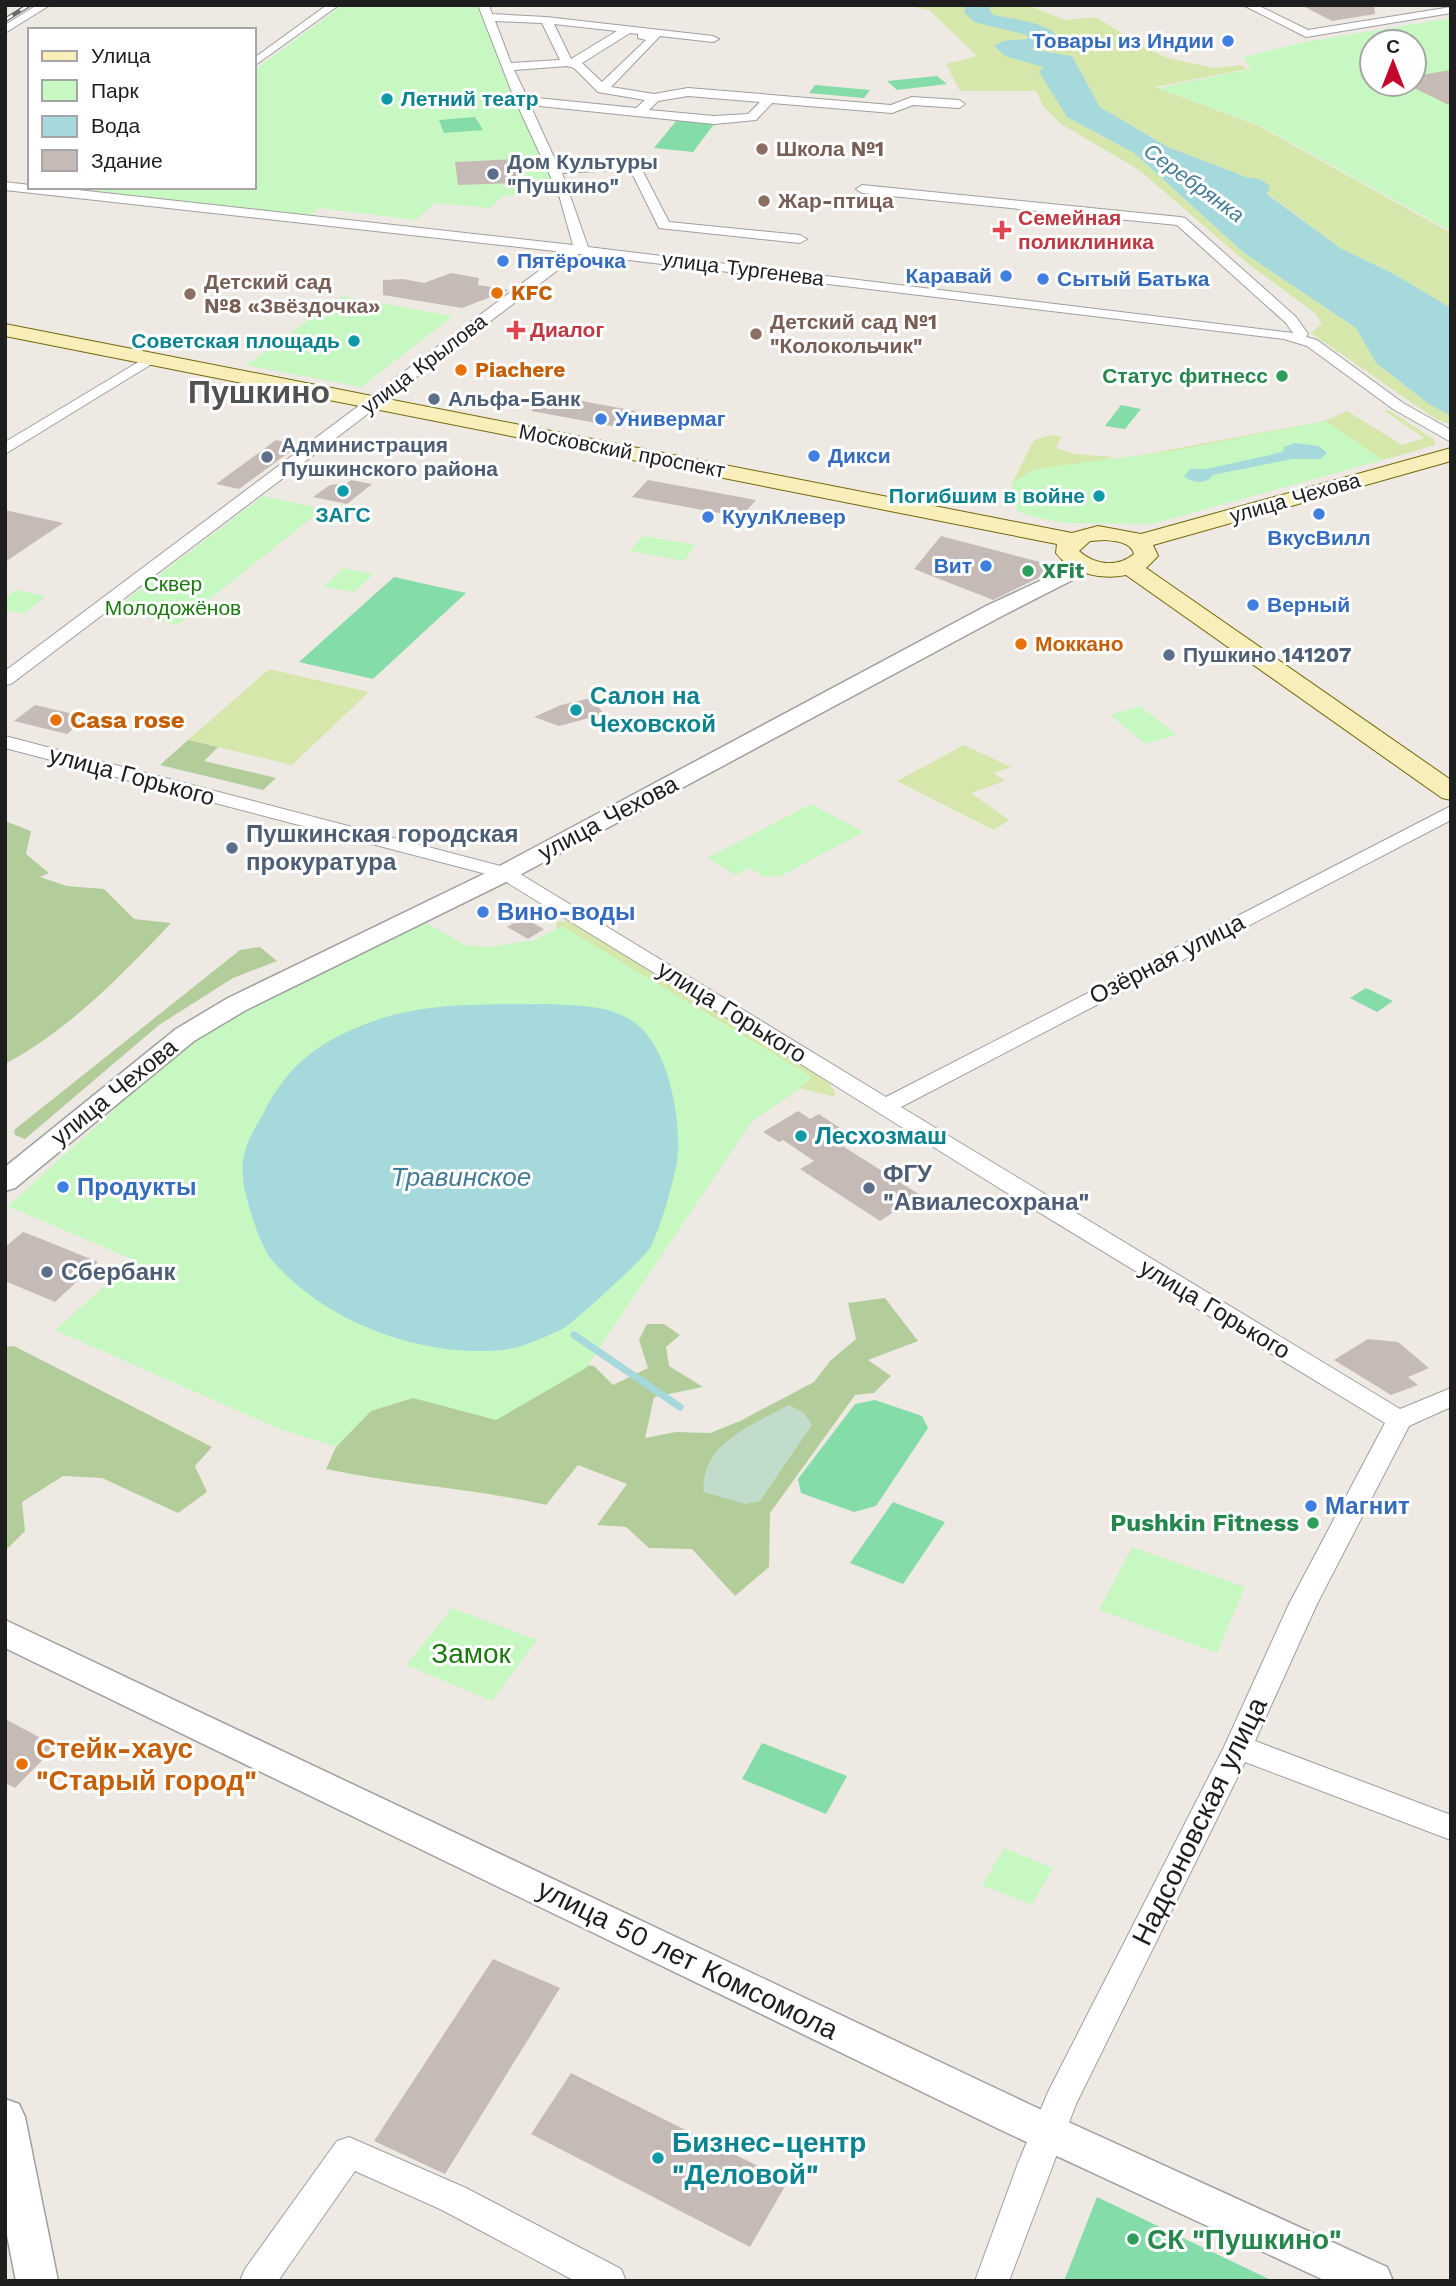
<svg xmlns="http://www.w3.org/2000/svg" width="1456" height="2286" font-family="'Work Sans',sans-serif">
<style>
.grass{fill:#d5e7ab}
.forest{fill:#b3cd9a}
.wetland{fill:#c1dcca}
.park{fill:#c8f8c2;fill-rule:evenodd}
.pitch{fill:#84dca8}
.water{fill:#a5d9db}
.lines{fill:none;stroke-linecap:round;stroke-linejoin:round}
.stream{stroke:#a5d9db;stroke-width:7}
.river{fill:#a5d9db;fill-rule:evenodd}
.building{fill:#c6bab7}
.minor-casing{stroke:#9f9f9f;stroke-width:2}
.tertiary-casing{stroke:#9f9f9f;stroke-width:3}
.secondary-casing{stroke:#726808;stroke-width:2}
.minor{fill:#fff;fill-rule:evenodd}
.tertiary{fill:#fff;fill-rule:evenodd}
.secondary{fill:#f7eeb9;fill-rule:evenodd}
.rail-casing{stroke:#6c6c6c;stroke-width:4.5}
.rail{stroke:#fff;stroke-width:2.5;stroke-dasharray:9;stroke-linecap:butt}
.shop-dot{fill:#3f7fe0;stroke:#fff;stroke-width:2.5}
.culture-dot{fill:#0f9aa8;stroke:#fff;stroke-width:2.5}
.education-dot{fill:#8d6e63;stroke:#fff;stroke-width:2.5}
.service-dot{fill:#5c6f8a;stroke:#fff;stroke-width:2.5}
.health-dot{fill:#e0444e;stroke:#fff;stroke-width:2.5}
.food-dot{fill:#e8710a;stroke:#fff;stroke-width:2.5}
.leisure-dot{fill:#2e9e5b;stroke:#fff;stroke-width:2.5}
.labels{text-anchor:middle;stroke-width:6;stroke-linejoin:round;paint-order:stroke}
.far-shop-label{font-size:21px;font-weight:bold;fill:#366cbe;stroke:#fff;text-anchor:start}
.far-culture-label{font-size:21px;font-weight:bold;fill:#0d838f;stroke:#fff;text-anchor:end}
.far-education-label{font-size:21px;font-weight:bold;fill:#785e54;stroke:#fff;text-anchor:start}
.far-service-label{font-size:21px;font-weight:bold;fill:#4e5e75;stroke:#fff;text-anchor:start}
.far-water-label{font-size:21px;font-style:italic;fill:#447b94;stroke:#fff}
.far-health-label{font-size:21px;font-weight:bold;fill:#be3a42;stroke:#fff;text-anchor:start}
.far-street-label{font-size:21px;fill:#1e1e1e;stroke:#fff}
.far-food-label{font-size:21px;font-weight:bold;fill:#c56008;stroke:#fff;text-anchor:start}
.far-leisure-label{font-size:21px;font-weight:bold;fill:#27864d;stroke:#fff;text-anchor:end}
.far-park-label{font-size:21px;fill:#1b790f;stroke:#fff}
.culture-label{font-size:24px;font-weight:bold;fill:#0d838f;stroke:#fff;text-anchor:start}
.food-label{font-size:24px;font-weight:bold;fill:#c56008;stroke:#fff;text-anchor:start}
.street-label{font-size:24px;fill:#1e1e1e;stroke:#fff}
.service-label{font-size:24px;font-weight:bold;fill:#4e5e75;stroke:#fff;text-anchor:start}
.shop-label{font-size:24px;font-weight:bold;fill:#366cbe;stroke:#fff;text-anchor:start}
.leisure-label{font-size:24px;font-weight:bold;fill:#27864d;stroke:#fff;text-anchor:end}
.water-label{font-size:26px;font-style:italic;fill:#447b94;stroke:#fff}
.near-park-label{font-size:28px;fill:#1b790f;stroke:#fff}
.near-food-label{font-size:28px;font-weight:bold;fill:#c56008;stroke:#fff;text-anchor:start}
.near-street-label{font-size:28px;fill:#1e1e1e;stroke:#fff}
.near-culture-label{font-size:28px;font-weight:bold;fill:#0d838f;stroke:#fff;text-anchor:start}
.near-leisure-label{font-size:28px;font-weight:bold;fill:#27864d;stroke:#fff;text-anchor:start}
.far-town-label{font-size:32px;font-weight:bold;fill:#515151;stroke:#fff}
</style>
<rect width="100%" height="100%" fill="#efe9e4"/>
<!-- grass -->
<g class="grass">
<path d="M904,5H981L979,9L984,15L1032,28L1046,37C1031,45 1022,37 1005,49L1045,59L1049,63L1067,117L1134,153L1244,253L1356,328L1376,363L1429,404L1451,416V425L1434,418L1311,333L1322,324L1316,314L1247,263L1139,170L1061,124L1043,106L1036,91H960L946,64L977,56L929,10Z"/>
<path d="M990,5H1028L1065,20L1096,17L1147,49L1168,58L1214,68L1241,65L1247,69L1155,87L1259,126L1451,233V308L1394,274L1340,248L1267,193L1260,179L1246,177L1168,147L1100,107L1072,56L1027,49L1029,46L1059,43L1035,25L993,15L990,12Z"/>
<path d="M1388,410L1434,439L1435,445L1383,460L1261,442L1147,454L1325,421L1347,411L1402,445L1424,438L1385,411Z"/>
<path d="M1052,435L1062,437L1056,446L1059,449L1075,454L1113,457L1014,498L1012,483L1034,440Z"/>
<path d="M269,669L369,692L292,765L188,740Z"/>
<path d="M964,745L1011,767L994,773L1005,781L971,793L1009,820L994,830L897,781Z"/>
<path d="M566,921L590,932L823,1075L834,1090L835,1097L783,1084L557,930L556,922Z"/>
</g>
<!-- forest -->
<g class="forest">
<path d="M188,740L218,747L204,761L276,778L263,790L160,765Z"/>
<path d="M5,821L31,831L26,854L49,873L40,877L67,886L104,889L134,919L171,923C122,975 69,1030 5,1064Z"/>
<path d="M260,947L277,961L233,978L159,1025L25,1139L15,1135L14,1130L240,950Z"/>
<path d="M885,1298L918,1341L868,1360L891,1376L874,1393L855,1395L770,1513L769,1567L735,1596L692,1549L649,1548L626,1527L597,1525L627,1484L578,1465L546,1505C473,1488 399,1485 326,1469L336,1447L370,1411L350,1398L543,1359L594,1366L613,1385L648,1368L639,1340L647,1324H664L680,1335L666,1347L669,1366L703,1387L654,1397L645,1438L676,1432L710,1433L740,1421L814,1382L830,1361L856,1339L848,1303Z"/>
<path d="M14,1346L212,1447L195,1466L207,1492L178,1513L102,1478L63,1476L22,1502L25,1531L5,1551V1347Z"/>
</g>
<!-- wetland -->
<path class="wetland" d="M789,1405L804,1413L812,1425L760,1501L745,1504L704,1492C699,1444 754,1424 789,1405Z"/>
<!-- park -->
<g class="park">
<path d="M343,5H479L557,193L503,196L490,208L434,203L416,220L319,208L311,215L88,190L91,187H254V70Z"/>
<path d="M1451,18V231L1261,126L1158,88L1251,69L1243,57L1305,42ZM1372,42H1414V84H1372Z"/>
<path d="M342,296L453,316L361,387L246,365Z"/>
<path d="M1325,421L1383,460L1152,524L1066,523L1038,518L1017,511L1012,483L1035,469L1179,450Z"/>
<path d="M263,496L323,509L177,625L113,610Z"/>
<path d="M643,536L696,545L684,561L630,551Z"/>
<path d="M343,568L374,574L354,592L323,587Z"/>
<path d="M15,590L46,596L24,614L5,610V598Z"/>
<path d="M1140,706L1177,735L1145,744L1110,715Z"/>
<path d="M811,804L864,832L781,876L764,877L750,868L736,875L707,858Z"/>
<path d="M425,922L465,945L489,947L535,940L562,926L812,1077L799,1089L752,1121L586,1368L496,1420L413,1398L371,1411L336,1447L277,1428L55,1330L134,1260L8,1206L194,1037Z"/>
<path d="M1132,1547L1245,1587L1217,1653L1099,1610Z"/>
<path d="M452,1608L537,1640L492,1701L406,1665Z"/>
<path d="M1004,1848L1053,1868L1032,1905L982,1885Z"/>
</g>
<!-- pitch -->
<g class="pitch">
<path d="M937,76L947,84L897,90L887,81Z"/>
<path d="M815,85L870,90L864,98L809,93Z"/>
<path d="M475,117L483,130L444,133L439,120Z"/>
<path d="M677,120L715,123L693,152L654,148Z"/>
<path d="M1121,405L1141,409L1125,429L1105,426Z"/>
<path d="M394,577L466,593L373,679L299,662Z"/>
<path d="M1366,988L1393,1001L1377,1012L1350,998Z"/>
<path d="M875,1400L922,1416L928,1428L876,1506L854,1512L801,1493L798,1479L855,1404Z"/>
<path d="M893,1502L945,1522L903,1584L850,1563Z"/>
<path d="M762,1743L847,1776L826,1814L742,1779Z"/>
<path d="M1097,2197L1273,2281H1064Z"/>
</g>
<!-- water -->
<g class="water">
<path d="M981,5H990V12L994,15C1015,20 1048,21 1061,40L1059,43L1030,46L1028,49L1072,56L1100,107L1168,147L1246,177L1260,179L1270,186L1267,194L1340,248L1394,274L1451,308V416L1429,404L1376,363L1356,328L1244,253L1134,153L1067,117L1039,72L1049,62L1005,49L999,45C1013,37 1033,45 1045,37L1032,28L984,15L979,9Z"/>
<path d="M1295,443L1319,446L1327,453L1320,459H1292L1213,475C1207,485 1192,483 1184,476L1190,469H1206L1283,452L1284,447Z"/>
<path d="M546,1004C575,1006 605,1004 631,1020C667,1042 680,1113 678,1152C677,1173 660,1230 650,1248C643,1259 574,1323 562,1329C546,1337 521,1348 503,1350C421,1358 324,1322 271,1259C264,1251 254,1224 251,1213C245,1194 239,1172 245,1151C248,1138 258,1124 264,1112C289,1063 320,1041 371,1022C427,1001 488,1005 546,1004Z"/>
</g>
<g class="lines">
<!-- stream -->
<path class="stream" d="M574,1335L680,1407"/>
<!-- river -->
<path class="river" d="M966,5H983L982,11L986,14L1041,28L1047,43L1044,47L1022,50L1056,59L1084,102L1082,106H1068L1043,67L1005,56L994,46L1003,41L1028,39L1027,35L974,22L964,12Z"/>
</g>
<!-- building -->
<g class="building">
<path d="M1301,5H1374L1375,14L1332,21Z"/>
<path d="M1451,70V106L1414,88V76Z"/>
<path d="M515,159L520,183L458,185L455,162Z"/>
<path d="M451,273L479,278L478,285L509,290L462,308L383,295V280L403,279L424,283Z"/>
<path d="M549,395L636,411L618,427L531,411Z"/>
<path d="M276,440L299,445L239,489L216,484Z"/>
<path d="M351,480L372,484L347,504L313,497L330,485L347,483Z"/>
<path d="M648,480L756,500L741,517L632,497Z"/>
<path d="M5,510L63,523L5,562Z"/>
<path d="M941,536L1040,562H1061L1065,565L993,600L914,569Z"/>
<path d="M591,698L604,714L559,726L534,717L561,705Z"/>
<path d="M35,705L87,717L67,734L14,721Z"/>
<path d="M523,918L544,929L528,939L507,927Z"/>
<path d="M798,1111L810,1119L819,1114L843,1130L830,1138L920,1195L880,1221L800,1169L814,1161L783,1140L779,1142L763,1132Z"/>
<path d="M23,1232L39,1238L98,1262L55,1302L5,1281V1247Z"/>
<path d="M1368,1339L1398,1342L1429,1368L1408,1377L1418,1385L1391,1395L1334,1360Z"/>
<path d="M5,1719L56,1746L15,1788L5,1783Z"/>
<path d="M493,1959L560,1988L445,2174L374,2141Z"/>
<path d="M571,2073L788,2181L750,2247L531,2134Z"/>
</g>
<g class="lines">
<defs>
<g id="minor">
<path d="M37,5H50L5,33V25Z"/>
<path d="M327,5H339L254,66V58Z"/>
<path d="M478,5H489L492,14L546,17L713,36L719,39L713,42L660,36L611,87L654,94L688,88L891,105L912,97L959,100L965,104L959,108L913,105L892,113L772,103L756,120L714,124L530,105L558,166L638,162L669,222L800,235L807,239L800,243L659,228L630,169L562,173L588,247L1293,333L1286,323L1177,225L862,193L856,189L862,185L1180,217L1185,218L1296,317L1308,334L1306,337L1317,340L1403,403L1451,430V442L1393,409L1307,346L1284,339L579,254L11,684L5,685V671L564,252L5,190V182L30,185V187H51L573,245L559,195L515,100ZM495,21L542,23L560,60L511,63ZM554,24L617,31L571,59ZM630,33L638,34V38L646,40L602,82L582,63ZM567,66L574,68L598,92L645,100L636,108L527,97L514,70ZM688,96L760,102L748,114L714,116L649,110L658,101Z"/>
<path d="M1243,5H1257L1308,30L1451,7V13L1306,37Z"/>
<path d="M150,355L155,356L157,359L155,362L5,454V442Z"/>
<path d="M5,736L512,869L886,1097L1451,806V820L901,1107L1400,1409L1451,1388V1407L1409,1426L1317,1604L1255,1741L1451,1815V1840L1245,1762L1076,2104L1009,2281H975L1018,2163L1049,2090L1224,1747L1289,1604L1385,1423L999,1188L697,999L498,877L5,748Z"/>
<path d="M349,2137L466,2188L621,2269L626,2281H575L442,2210L355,2171L278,2281H240L245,2269L337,2141Z"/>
</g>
<g id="tertiary">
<path d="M1085,560L1092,562L1095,566L1092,570L1002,616L514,878L246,1010L194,1041L15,1188L5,1191V1167L176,1029L228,998L496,868L986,606Z"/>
<path d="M5,1620L1031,2105L1387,2267L1393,2281H1326L1003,2131L5,1648Z"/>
<path d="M5,2099L19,2104L25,2117L58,2281H16L5,2225Z"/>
</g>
<path id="secondary" d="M5,324L1072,533L1098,526L1141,534L1451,448V461L1153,545L1158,556L1146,568L1451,780V800L1442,798L1126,575C1102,580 1071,574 1056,553L1057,544L5,336ZM1105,540C1116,541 1131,542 1134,554C1117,568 1095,565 1079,551L1090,541Z"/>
</defs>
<!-- minor casing -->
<use href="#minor" class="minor-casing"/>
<!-- tertiary casing -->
<use href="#tertiary" class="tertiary-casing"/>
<!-- secondary casing -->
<use href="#secondary" class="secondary-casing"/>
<!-- minor -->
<use href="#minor" class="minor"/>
<!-- tertiary -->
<use href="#tertiary" class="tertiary"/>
<!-- secondary -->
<use href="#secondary" class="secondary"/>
<defs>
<path id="rail" d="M5,20L29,5"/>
</defs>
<!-- rail casing -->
<use href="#rail" class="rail-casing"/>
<!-- rail -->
<use href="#rail" class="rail"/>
</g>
<!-- markers -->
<g class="shop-dot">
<circle cx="1228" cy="41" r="7"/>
<circle cx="503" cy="261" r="7"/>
<circle cx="1006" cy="276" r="7"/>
<circle cx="1043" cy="279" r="7"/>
<circle cx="601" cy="419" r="7"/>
<circle cx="814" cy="456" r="7"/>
<circle cx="1319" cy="514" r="7"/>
<circle cx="708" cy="517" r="7"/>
<circle cx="986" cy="566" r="7"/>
<circle cx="1253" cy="605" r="7"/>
<circle cx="483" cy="912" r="7"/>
<circle cx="63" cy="1187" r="7"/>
<circle cx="1311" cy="1506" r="7"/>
</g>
<g class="culture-dot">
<circle cx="387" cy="99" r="7"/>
<circle cx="354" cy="341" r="7"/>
<circle cx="343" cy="491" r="7"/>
<circle cx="1099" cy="496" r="7"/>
<circle cx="576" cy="710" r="7"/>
<circle cx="801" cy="1136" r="7"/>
<circle cx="658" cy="2158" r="7"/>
</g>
<g class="education-dot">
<circle cx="762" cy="149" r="7"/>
<circle cx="764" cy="201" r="7"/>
<circle cx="190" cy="294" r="7"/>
<circle cx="756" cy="334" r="7"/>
</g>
<g class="service-dot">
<circle cx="493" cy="174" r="7"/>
<circle cx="434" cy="399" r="7"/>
<circle cx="267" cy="457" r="7"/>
<circle cx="1169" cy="655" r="7"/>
<circle cx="232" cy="848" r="7"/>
<circle cx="869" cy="1188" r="7"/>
<circle cx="47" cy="1272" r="7"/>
</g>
<g class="health-dot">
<path d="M998.5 219.5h7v7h7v7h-7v7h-7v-7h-7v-7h7z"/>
<path d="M512.5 319.5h7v7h7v7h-7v7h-7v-7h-7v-7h7z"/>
</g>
<g class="food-dot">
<circle cx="497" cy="293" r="7"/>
<circle cx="461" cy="370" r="7"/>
<circle cx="1021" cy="644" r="7"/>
<circle cx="56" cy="720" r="7"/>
<circle cx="22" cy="1764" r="7"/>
</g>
<g class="leisure-dot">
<circle cx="1282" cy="376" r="7"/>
<circle cx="1028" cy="571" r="7"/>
<circle cx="1313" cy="1523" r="7"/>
<circle cx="1133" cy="2239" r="7"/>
</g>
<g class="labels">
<!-- far-shop labels -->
<g class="far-shop-label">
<text x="1214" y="48" text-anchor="end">Товары из Индии</text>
<text x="517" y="268">Пятёрочка</text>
<text x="992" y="283" text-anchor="end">Каравай</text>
<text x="1057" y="286">Сытый Батька</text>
<text x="615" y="426">Универмаг</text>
<text x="828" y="463">Дикси</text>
<text x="722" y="524">КуулКлевер</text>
<text x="1319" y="545" text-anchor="middle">ВкусВилл</text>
<text x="972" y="573" text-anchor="end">Вит</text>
<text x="1267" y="612">Верный</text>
</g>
<!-- far-culture labels -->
<g class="far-culture-label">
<text x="401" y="106" text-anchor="start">Летний театр</text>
<text x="340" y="348">Советская площадь</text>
<text x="1085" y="503">Погибшим в войне</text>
<text x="343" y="522" text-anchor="middle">ЗАГС</text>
</g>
<!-- far-education labels -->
<g class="far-education-label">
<text x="776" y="156">Школа №1</text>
<text x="778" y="208">Жар-птица</text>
<text x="204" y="289">Детский сад<tspan x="204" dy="24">№8 «Звёздочка»</tspan></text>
<text x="770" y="329">Детский сад №1<tspan x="770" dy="24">"Колокольчик"</tspan></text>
</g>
<!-- far-service labels -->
<g class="far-service-label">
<text x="507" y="169">Дом Культуры<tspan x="507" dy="24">"Пушкино"</tspan></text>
<text x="448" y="406">Альфа-Банк</text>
<text x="281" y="452">Администрация<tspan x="281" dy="24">Пушкинского района</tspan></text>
<text x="1183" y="662">Пушкино 141207</text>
</g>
<!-- far-water labels -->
<g class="far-water-label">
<text transform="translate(1194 183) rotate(36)" y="7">Серебрянка</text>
</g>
<!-- far-health labels -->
<g class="far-health-label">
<text x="1018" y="225">Семейная<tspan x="1018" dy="24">поликлиника</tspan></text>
<text x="530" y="337">Диалог</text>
</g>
<!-- far-street labels -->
<g class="far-street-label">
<text transform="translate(743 269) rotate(7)" y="7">улица Тургенева</text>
<text transform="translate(424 364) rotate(-37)" y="7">улица Крылова</text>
<text transform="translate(622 451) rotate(11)" y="7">Московский проспект</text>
<text transform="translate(1295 498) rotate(-16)" y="7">улица Чехова</text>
</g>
<!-- far-food labels -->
<g class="far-food-label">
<text x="511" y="300">KFC</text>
<text x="475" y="377">Piachere</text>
<text x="1035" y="651">Моккано</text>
</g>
<!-- far-leisure labels -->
<g class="far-leisure-label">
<text x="1268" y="383">Статус фитнесс</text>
<text x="1042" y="578" text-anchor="start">XFit</text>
</g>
<!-- far-park labels -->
<g class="far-park-label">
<text x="173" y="591">Сквер<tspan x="173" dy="24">Молодожёнов</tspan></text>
</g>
<!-- culture labels -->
<g class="culture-label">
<text x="590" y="704">Салон на<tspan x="590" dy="28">Чеховской</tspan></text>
<text x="815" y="1144">Лесхозмаш</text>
</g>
<!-- food labels -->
<g class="food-label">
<text x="70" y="728">Casa rose</text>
</g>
<!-- street labels -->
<g class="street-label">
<text transform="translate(132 776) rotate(15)" y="8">улица Горького</text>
<text transform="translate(608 818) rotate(-28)" y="8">улица Чехова</text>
<text transform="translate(1167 959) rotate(-27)" y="8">Озёрная улица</text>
<text transform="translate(732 1012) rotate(32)" y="8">улица Горького</text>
<text transform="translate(114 1092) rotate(-39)" y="8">улица Чехова</text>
<text transform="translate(1215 1309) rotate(31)" y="8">улица Горького</text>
</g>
<!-- service labels -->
<g class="service-label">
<text x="246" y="842">Пушкинская городская<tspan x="246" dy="28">прокуратура</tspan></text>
<text x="883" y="1182">ФГУ<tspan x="883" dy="28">"Авиалесохрана"</tspan></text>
<text x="61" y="1280">Сбербанк</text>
</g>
<!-- shop labels -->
<g class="shop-label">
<text x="497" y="920">Вино-воды</text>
<text x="77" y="1195">Продукты</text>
<text x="1325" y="1514">Магнит</text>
</g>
<!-- leisure labels -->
<g class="leisure-label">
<text x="1299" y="1531">Pushkin Fitness</text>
</g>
<!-- water labels -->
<g class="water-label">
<text x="461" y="1186">Травинское</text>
</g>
<!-- near-park labels -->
<g class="near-park-label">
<text x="471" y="1663">Замок</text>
</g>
<!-- near-food labels -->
<g class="near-food-label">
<text x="36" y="1758">Стейк-хаус<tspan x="36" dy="32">"Старый город"</tspan></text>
</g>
<!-- near-street labels -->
<g class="near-street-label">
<text transform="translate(1199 1821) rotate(-64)" y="10">Надсоновская улица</text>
<text transform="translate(688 1959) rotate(26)" y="10">улица 50 лет Комсомола</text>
</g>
<!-- near-culture labels -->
<g class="near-culture-label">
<text x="672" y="2152">Бизнес-центр<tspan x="672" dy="32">"Деловой"</tspan></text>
</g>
<!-- near-leisure labels -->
<g class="near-leisure-label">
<text x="1147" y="2249">СК "Пушкино"</text>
</g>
<!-- far-town labels -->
<g class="far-town-label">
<text x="259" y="403">Пушкино</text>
</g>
</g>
<!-- border -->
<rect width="1456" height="2286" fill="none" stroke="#1e1e1e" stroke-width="14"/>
<!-- legend -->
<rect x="28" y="28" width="228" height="161" fill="#ffffff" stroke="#a5a5a5" stroke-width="2"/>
<rect x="42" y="51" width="35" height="10" fill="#f7eeb9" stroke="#a5a5a5" stroke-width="2"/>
<text x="91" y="63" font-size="21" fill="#1e1e1e">Улица</text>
<rect x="42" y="80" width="35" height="21" fill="#c8f8c2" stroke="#a5a5a5" stroke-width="2"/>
<text x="91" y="98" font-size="21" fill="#1e1e1e">Парк</text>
<rect x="42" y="116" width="35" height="21" fill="#a5d9db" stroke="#a5a5a5" stroke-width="2"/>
<text x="91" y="133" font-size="21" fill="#1e1e1e">Вода</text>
<rect x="42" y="150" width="35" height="21" fill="#c6bab7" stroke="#a5a5a5" stroke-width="2"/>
<text x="91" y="168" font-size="21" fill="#1e1e1e">Здание</text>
<!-- north arrow -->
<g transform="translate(1393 63)"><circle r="33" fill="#ffffff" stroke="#a5a5a5" stroke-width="2"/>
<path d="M0-5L12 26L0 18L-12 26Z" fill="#c6062b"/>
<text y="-10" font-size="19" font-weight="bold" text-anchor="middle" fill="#1e1e1e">С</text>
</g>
</svg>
